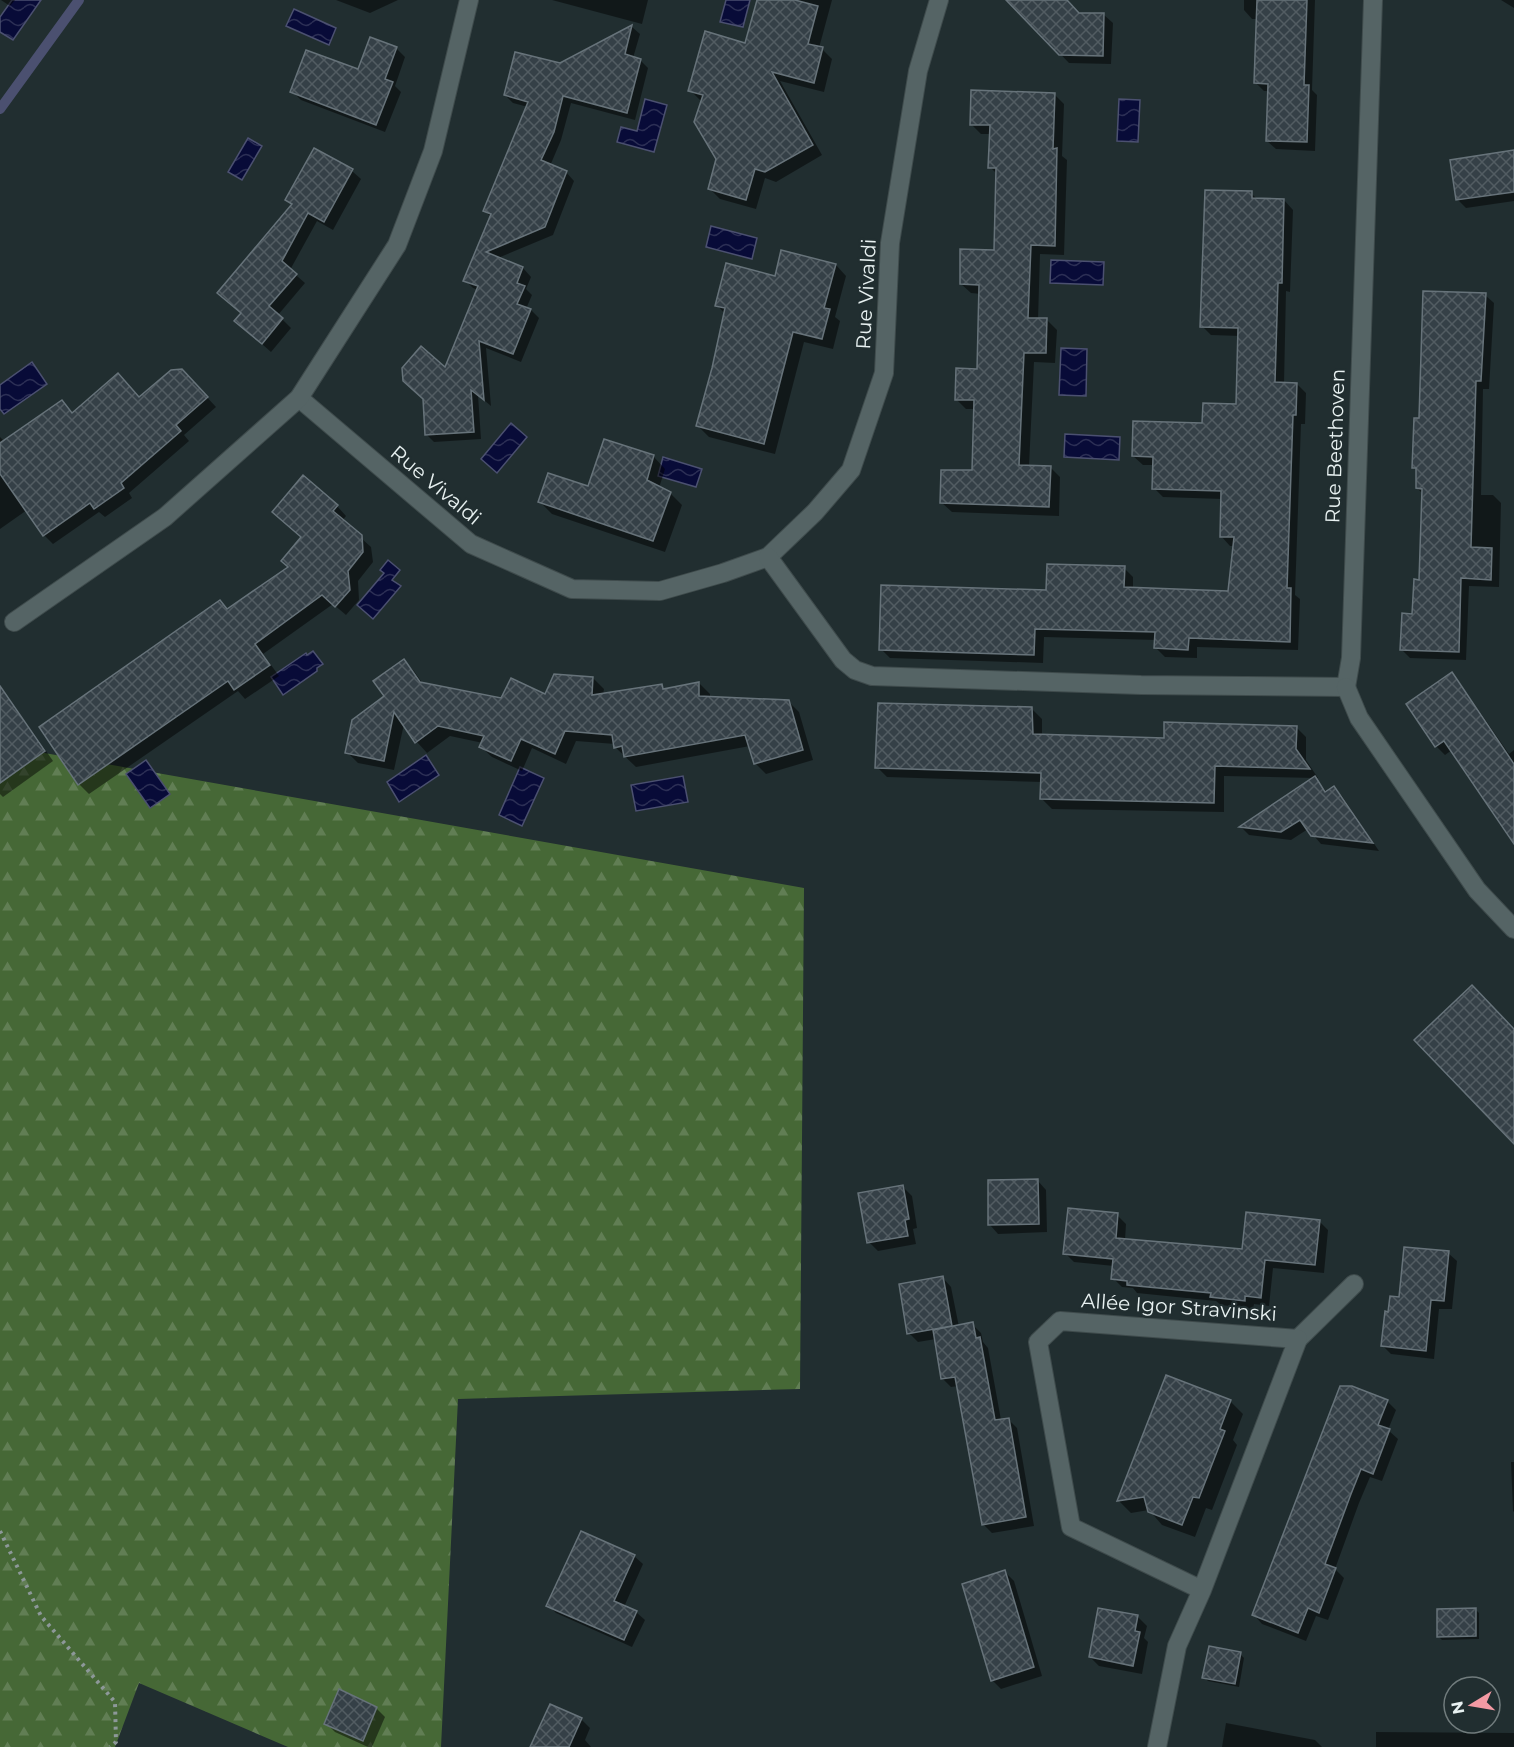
<svg xmlns="http://www.w3.org/2000/svg" width="1514" height="1747" font-family="Montserrat,sans-serif">
<style>
.forest{fill:url(#forest-firs)}
.water{fill:url(#water-waves);stroke:#4b5070;stroke-width:1.5}
.shadow{fill:#0007}
.lines{fill:none;stroke-linecap:round;stroke-linejoin:round}
.stream{stroke:#4b5070;stroke-width:10}
.building{fill:url(#building-cross-hatch);stroke:#67737a;stroke-width:1.5}
.minor-casing{stroke:#3f4b4c;stroke-width:20}
.path{stroke:#8d9899;stroke-width:4;stroke-dasharray:3 4.5;stroke-linecap:butt}
.minor{stroke:#556465;stroke-width:18}
.labels{text-anchor:middle;stroke-width:4.5;stroke-linejoin:round;paint-order:stroke}
.street-label{font-size:20px;fill:#e8f1f1;stroke:#212e30}
</style>
<defs>
<pattern id="forest-firs" width="22" height="20" patternUnits="userSpaceOnUse" patternTransform="scale(1.5)"><rect width="22" height="20" fill="#466836"/><path d="M5 1l3.5 6h-7zM16 11l3.5 6h-7z" fill="#617e54"/></pattern>
<pattern id="water-waves" width="16" height="10" patternUnits="userSpaceOnUse" patternTransform="scale(1.5)"><rect width="16" height="10" fill="#080b38"/><path d="M0 5q4-4 8 0t8 0" fill="none" stroke="#2c2f55"/></pattern>
<pattern id="building-cross-hatch" width="8" height="8" patternUnits="userSpaceOnUse" patternTransform="scale(1.5)"><rect width="8" height="8" fill="#354047"/><path d="M0 0l8 8M0 8l8-8" fill="none" stroke="#525c62"/></pattern>
</defs>
<rect width="100%" height="100%" fill="#212e30"/>
<!-- forest -->
<path class="forest" d="M0,737L22,749L804,888L800,1389L458,1399L441,1747H288L139,1683L115,1747H0Z"/>
<!-- water -->
<g class="water">
<path d="M12,0H41L13,40L0,32V17Z"/>
<path d="M726,0H750L743,27L720,22Z"/>
<path d="M294,9L336,28L329,45L286,26Z"/>
<path d="M645,99L667,105L654,152L617,142L621,127L637,131Z"/>
<path d="M1119,99L1140,100L1138,142L1117,141Z"/>
<path d="M248,138L262,146L242,180L228,172Z"/>
<path d="M711,226L757,238L752,259L706,247Z"/>
<path d="M1051,260L1104,262L1103,285L1050,283Z"/>
<path d="M1061,348L1087,349L1086,396L1059,395Z"/>
<path d="M32,362L47,384L4,414L0,409V385Z"/>
<path d="M511,423L527,437L497,473L481,459Z"/>
<path d="M1065,434L1120,437L1119,460L1064,457Z"/>
<path d="M663,457L702,469L696,487L658,476Z"/>
<path d="M388,560L400,570L392,580L401,586L373,619L357,605L384,573L380,570Z"/>
<path d="M313,651L323,664L317,668V671L283,695L271,677L306,653L307,655Z"/>
<path d="M426,755L439,775L399,802L387,782Z"/>
<path d="M146,760L170,794L150,808L126,774Z"/>
<path d="M520,767L544,778L522,826L499,815Z"/>
<path d="M683,776L688,802L636,811L631,785Z"/>
</g>
<!-- shadow -->
<g class="shadow">
<path d="M1,0H15L10,6Z"/>
<path d="M336,0H398L370,13Z"/>
<path d="M552,0H648L642,24Z"/>
<path d="M758,0H832L819,48L822,49L832,59L824,92L780,81L822,155L776,182L765,178L756,209L720,199L710,189L718,159L703,101L700,100L690,90L746,45Z"/>
<path d="M1017,0H1065L1079,14L1104,15L1113,23L1111,64L1069,63L1017,9Z"/>
<path d="M1244,0H1315L1312,90L1317,95L1315,151L1276,149L1267,141L1269,91H1264L1255,82L1257,19H1252L1244,10Z"/>
<path d="M1501,0H1514V8Z"/>
<path d="M632,27L640,34L633,58L640,60L648,68L635,120L571,103L561,140L550,166L566,172L574,181L553,235L498,258L523,268L531,277L526,289L532,295L526,309L531,310L539,318L521,362L486,348L491,406L478,395L481,439L434,442L426,434L446,370L478,290L473,288L465,280L491,217L485,211L528,107L513,103L505,95Z"/>
<path d="M396,48L405,57L395,86L401,92L385,132L301,100L292,91L359,71Z"/>
<path d="M1054,94L1064,104L1062,156L1067,160L1064,255L1040,254L1038,320H1047L1057,330L1055,363L1034,362L1029,466L1050,467L1060,477L1059,516L952,512L942,503L973,472L975,409H966L956,399L978,370L981,294L971,293L961,284L995,252L998,175L990,167L991,134H981L971,124Z"/>
<path d="M1514,152V201L1466,208L1457,199Z"/>
<path d="M352,171L361,179L333,230L317,221L290,270L305,283L278,315L291,328L271,352L245,329L242,314L293,206L287,200Z"/>
<path d="M1251,193L1258,200H1284L1293,210L1290,292L1286,291L1284,384H1297L1306,393L1305,424H1301L1295,595L1300,599L1298,650L1197,647V658L1165,657L1156,648V640L1044,637L1043,663L890,658L881,649L1048,592L1124,568L1133,577V589L1229,592L1234,546H1230L1221,536L1222,499L1163,497L1154,488V465H1143L1133,456L1204,424L1237,406L1240,336L1211,335L1202,326Z"/>
<path d="M836,265L846,276L835,317L840,321L833,349L804,342L775,454L709,437L698,426L713,369L725,314L717,305L776,277Z"/>
<path d="M1485,295L1494,303L1489,389H1483L1481,495H1493L1501,503L1499,587L1469,586L1466,660L1410,658L1402,650L1414,615L1420,581L1423,494L1417,488L1418,471L1414,467L1421,419Z"/>
<path d="M191,380L216,407L184,435L189,441L129,493L132,498L105,517L99,512L53,544L44,535L27,510L0,529V437L5,442L62,402L73,413L140,399Z"/>
<path d="M653,456L665,469L659,488L670,493L682,505L665,552L552,514L540,502L589,488Z"/>
<path d="M337,506L346,516L342,521L371,547L373,562L358,581L359,600L346,615L333,604L263,654L279,676L245,699L238,691L89,794L79,784L220,602L229,610L289,568L302,538L274,512Z"/>
<path d="M404,661L414,671L423,684L502,700L546,696L593,678L604,689L603,695L661,685L665,690L699,683L710,694V698L788,701L799,712L813,760L766,774L756,764L750,746L636,767L615,747V744L576,741L566,764L532,748L522,771L492,757L481,747L483,743L450,736L427,753L417,742L404,724L394,770L358,763L347,752L386,697Z"/>
<path d="M1452,674L1460,683L1509,754L1514,750V842L1452,750L1445,755L1436,746Z"/>
<path d="M0,689L9,698L53,761L3,797L0,794Z"/>
<path d="M1032,709L1042,719V736L1165,740L1296,727L1306,737V760L1318,778H1315L1327,792L1334,788L1342,796L1379,851L1321,844L1308,829L1291,840L1249,835L1241,827L1314,778L1224,776V812L1052,809L1042,799V782L887,777L877,767Z"/>
<path d="M1038,1181L1046,1190L1047,1232L998,1234L990,1225Z"/>
<path d="M903,1187L912,1196L917,1228L913,1229L916,1244L878,1251L869,1242Z"/>
<path d="M1117,1215L1126,1224L1125,1240L1243,1251L1319,1221L1328,1230L1324,1273L1273,1268L1269,1306L1254,1304L1253,1309L1221,1305L1216,1301L1137,1293L1133,1288L1122,1287L1113,1278L1114,1266L1074,1262L1065,1253Z"/>
<path d="M1448,1253L1457,1261L1452,1309H1439L1434,1359L1391,1354L1382,1345L1400,1299Z"/>
<path d="M943,1278L951,1287L959,1327L972,1324L981,1333L983,1342L988,1348L1001,1420L1008,1419L1017,1428L1034,1526L992,1533L983,1524L958,1386L951,1387L942,1378L936,1339L918,1342L909,1333Z"/>
<path d="M1167,1377L1230,1401L1243,1414L1233,1440L1237,1445L1212,1510L1206,1508L1195,1537L1162,1525L1149,1510L1131,1513L1119,1501Z"/>
<path d="M1387,1401L1396,1410L1388,1430L1398,1439L1382,1481L1370,1477L1359,1503L1335,1569L1344,1578L1328,1620L1316,1616L1306,1641L1262,1624L1254,1615Z"/>
<path d="M1511,1462H1514V1512L1513,1511Z"/>
<path d="M634,1556L643,1564L624,1607L636,1612L645,1620L632,1647L556,1613L548,1605Z"/>
<path d="M1005,1572L1014,1581L1042,1676L1001,1689L992,1680Z"/>
<path d="M1099,1609L1138,1617L1147,1626L1144,1638L1148,1642L1142,1674L1099,1666L1090,1657Z"/>
<path d="M1475,1609L1479,1613V1639L1442,1640L1438,1636Z"/>
<path d="M1240,1654L1244,1658L1239,1687L1208,1681L1204,1677Z"/>
<path d="M376,1708L385,1717L372,1747H368L335,1732L326,1723Z"/>
<path d="M581,1719L590,1728L585,1740L591,1747H530L542,1721Z"/>
<path d="M1226,1723L1315,1740L1322,1747H1222Z"/>
<path d="M1376,1732L1514,1733V1747H1376Z"/>
</g>
<g class="lines">
<!-- stream -->
<path class="stream" d="M0,109L79,0"/>
</g>
<!-- building -->
<g class="building">
<path d="M757,0H795L818,6L808,44L823,47L814,83L772,72L813,145L765,172L755,169L746,200L708,189L716,159L694,122L703,95L688,91L705,31L745,43Z"/>
<path d="M1006,0H1067L1079,13H1104L1103,56L1059,55Z"/>
<path d="M1257,0H1307L1304,85H1309L1307,142L1266,141L1268,84L1254,83Z"/>
<path d="M632,25L625,54L641,59L627,113L563,96L554,132L541,160L567,171L545,227L486,252L523,267L517,283L525,286L517,304L531,309L513,354L479,341L484,400L471,390L474,432L425,435L423,399L403,381L402,368L421,346L445,367L478,286L463,281L491,214L483,211L528,102L504,95L515,52L560,63Z"/>
<path d="M370,37L397,47L385,79L393,82L376,125L290,92L306,50L358,69Z"/>
<path d="M971,90L1055,93L1053,149L1057,148L1055,246L1031,245L1028,318H1047L1046,353H1024L1019,465L1051,466L1049,507L940,503L941,470H972L974,400H955L956,368L977,369L979,285L960,284V249L994,250L996,168H988L990,125H970Z"/>
<path d="M314,148L353,169L324,222L308,213L282,261L297,274L269,306L283,318L262,344L234,321L241,313L217,293L292,204L285,200Z"/>
<path d="M1514,150V192L1456,200L1450,160Z"/>
<path d="M1205,190L1252,191V198L1284,199L1282,283H1278L1275,382L1297,383L1296,415H1293L1287,588H1291L1290,642L1189,638L1188,650L1154,648L1155,632L1035,629L1034,655L879,650L881,585L1046,590L1047,564L1125,566L1124,587L1228,591L1234,537H1220L1221,491L1152,489L1153,457L1132,456L1133,421L1202,423L1203,403L1236,404L1238,328L1200,327Z"/>
<path d="M781,250L836,264L824,308L830,309L822,339L793,332L764,444L696,426L712,368L725,308L715,306L726,263L775,276Z"/>
<path d="M1423,291L1486,293L1481,381H1476L1471,547L1492,548L1491,580L1461,578L1459,652L1400,650L1402,613L1412,614L1414,579L1419,580L1422,489L1416,488V468H1412L1414,418H1419Z"/>
<path d="M182,369L208,397L176,425L181,431L121,483L124,488L94,509L90,503L43,536L0,474V443L62,400L72,413L118,373L139,397L171,370Z"/>
<path d="M604,439L654,455L647,480L671,492L653,541L538,502L548,473L588,486Z"/>
<path d="M303,475L338,505L333,511L362,535L363,552L348,571L350,590L335,607L322,595L255,644L270,665L234,690L228,681L78,785L39,727L220,600L227,609L288,567L281,561L301,537L272,512Z"/>
<path d="M404,659L420,682L501,698L511,678L545,694L554,674L593,677L592,695L662,684L663,689L699,682V696L789,700L803,750L754,764L745,735L624,757L622,746L614,748L612,735L565,731L555,754L521,739L511,761L479,747L484,736L438,726L415,743L394,712L384,761L345,753L352,720L384,696L373,681Z"/>
<path d="M1452,672L1514,764V844L1444,741L1435,747L1406,704Z"/>
<path d="M0,686L45,751L0,783Z"/>
<path d="M878,703L1032,707L1033,734L1164,738V722L1297,726L1296,749L1310,769L1215,766L1214,803L1040,799L1041,773L875,768Z"/>
<path d="M1315,776L1325,792L1334,786L1373,843L1311,836L1300,820L1281,832L1239,827Z"/>
<path d="M1472,985L1514,1029V1144L1414,1040Z"/>
<path d="M1038,1179L1039,1224L988,1225V1180Z"/>
<path d="M903,1185L909,1219L905,1220L908,1236L867,1243L858,1193Z"/>
<path d="M1068,1208L1118,1213L1116,1238L1242,1249L1246,1212L1320,1220L1315,1265L1265,1260L1261,1298L1245,1296V1301L1210,1297L1211,1293L1127,1285V1281L1111,1279L1113,1259L1063,1254Z"/>
<path d="M1404,1247L1449,1251L1444,1301L1431,1300L1426,1351L1381,1346L1385,1311L1388,1312L1390,1296L1399,1297Z"/>
<path d="M943,1276L952,1326L907,1334L899,1284Z"/>
<path d="M973,1322L976,1338L980,1337L995,1420L1009,1418L1026,1517L982,1525L955,1377L941,1379L933,1330Z"/>
<path d="M1166,1375L1231,1400L1220,1429L1225,1431L1199,1498L1193,1497L1182,1525L1148,1512L1144,1497L1117,1501Z"/>
<path d="M1340,1386H1352L1388,1400L1378,1425L1390,1429L1373,1474L1361,1469L1351,1494L1325,1564L1336,1568L1319,1613L1308,1608L1298,1633L1252,1615Z"/>
<path d="M581,1531L635,1555L614,1601L637,1611L624,1640L546,1606Z"/>
<path d="M1005,1570L1034,1667L991,1681L962,1584Z"/>
<path d="M1098,1608L1138,1615L1135,1631L1140,1632L1133,1666L1089,1657Z"/>
<path d="M1476,1608V1636L1437,1637V1609Z"/>
<path d="M1209,1646L1241,1652L1235,1684L1202,1678Z"/>
<path d="M339,1689L377,1707L363,1741L324,1724Z"/>
<path d="M550,1704L582,1718L569,1747H530Z"/>
</g>
<g class="lines">
<defs>
<g id="minor">
<path d="M299,398L471,544L572,589L660,591L723,573L768,557L815,512L851,470L884,373L890,243L918,71L939,0"/>
<path d="M768,557L843,660L855,670L872,676L1141,685L1346,687L1351,658L1373,0"/>
<path d="M14,622L165,517L299,398L397,245L433,151L469,0"/>
<path d="M1346,687L1359,718L1477,890L1514,929"/>
<path d="M1298,1339L1354,1284"/>
<path d="M1157,1747L1177,1646L1202,1590L1298,1339L1060,1321L1038,1342L1071,1527L1202,1590"/>
</g>
</defs>
<!-- minor casing -->
<use href="#minor" class="minor-casing"/>
<!-- path -->
<path class="path" d="M0,1531L41,1616L115,1702L116,1742L110,1747"/>
<!-- minor -->
<use href="#minor" class="minor"/>
</g>
<g class="labels">
<!-- street labels -->
<g class="street-label">
<text transform="translate(866 294) rotate(-87)" y="7">Rue Vivaldi</text>
<text transform="translate(1335 446) rotate(-88)" y="7">Rue Beethoven</text>
<text transform="translate(436 485) rotate(40)" y="7">Rue Vivaldi</text>
<text transform="translate(1179 1307) rotate(4)" y="7">Allée Igor Stravinski</text>
</g>
</g>
<!-- north arrow -->
<g transform="translate(1472 1705) rotate(259)"><circle r="28" fill="#212e30" stroke="#717c7d" stroke-width="1.5"/>
<path d="M0-4.5L10 22L0 15L-10 22Z" fill="#f49aa4"/>
<text y="-9" font-size="16" font-weight="bold" text-anchor="middle" fill="#e8f1f1">N</text>
</g>
</svg>
